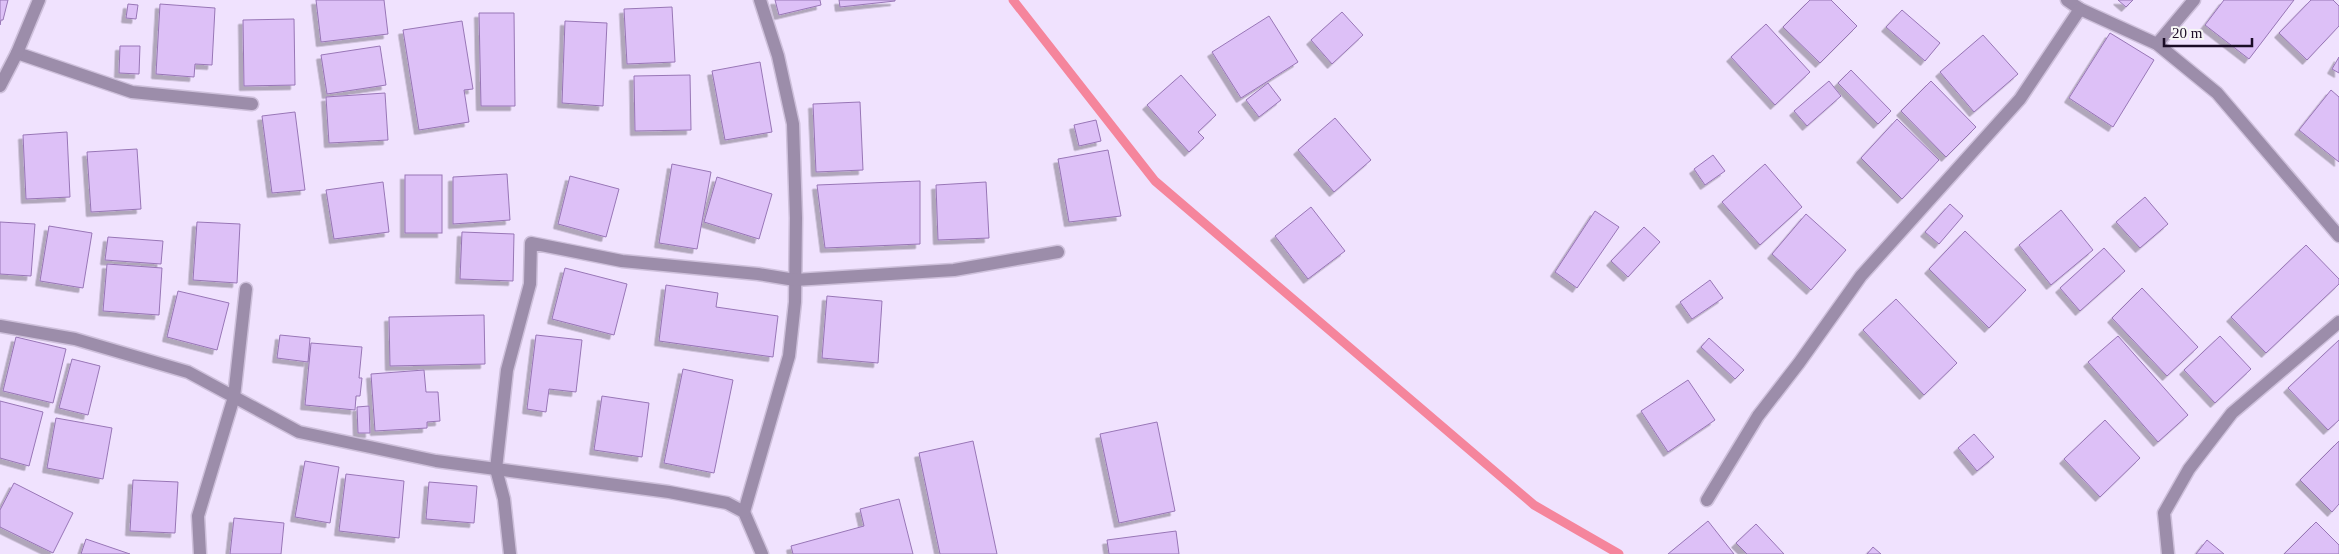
<svg xmlns="http://www.w3.org/2000/svg" width="2339" height="554" font-family="Georgia,serif">
<style>
.lines{fill:none;stroke-linecap:round;stroke-linejoin:round}
.stream{stroke:#f5859c;stroke-width:9}
.building{fill:#ddc0f7;stroke:#9876b6;filter:url(#shadow)}
.minor-casing{stroke:#cec0db;stroke-width:15}
.minor{stroke:#9c8daa;stroke-width:12}
</style>
<defs>
<filter id="shadow"><feDropShadow dx="-4.5" dy="4.5" stdDeviation="0" flood-color="#0004"/></filter>
</defs>
<rect width="100%" height="100%" fill="#f0e2fe"/>
<g class="lines">
<!-- stream -->
<path class="stream" d="M1013,0L1155,181L1534,505L1619,554"/>
</g>
<!-- building -->
<g class="building">
<path d="M0,0H8L3,20H1L0,25Z"/>
<path d="M316,0H384L388,34L321,42Z"/>
<path d="M775,0H820L821,5L779,15Z"/>
<path d="M839,0H895V1L840,7Z"/>
<path d="M1810,0H1831L1857,26L1820,63L1783,27Z"/>
<path d="M2118,0H2133L2126,7Z"/>
<path d="M2224,0H2294L2249,59L2205,25Z"/>
<path d="M2311,0H2333L2339,6V26L2307,60L2279,33Z"/>
<path d="M128,4L138,5L136,19L126,18Z"/>
<path d="M160,4L215,8L212,65L195,64L194,77L156,74Z"/>
<path d="M672,7L675,62L627,64L624,9Z"/>
<path d="M1902,10L1940,43L1925,61L1886,27Z"/>
<path d="M1342,12L1363,35L1332,64L1311,40Z"/>
<path d="M479,13H514L515,106H481Z"/>
<path d="M1269,16L1298,62L1241,98L1212,52Z"/>
<path d="M294,19L295,85L244,86L243,20Z"/>
<path d="M462,21L473,89L464,90L469,122L419,130L403,30Z"/>
<path d="M565,21L607,23L603,106L562,103Z"/>
<path d="M1766,24L1810,72L1775,105L1731,57Z"/>
<path d="M2110,33L2154,60L2113,127L2069,98Z"/>
<path d="M1983,35L2018,74L1974,112L1940,72Z"/>
<path d="M120,46H140L139,74L119,73Z"/>
<path d="M380,46L386,85L327,94L321,55Z"/>
<path d="M2339,57V73L2332,69Z"/>
<path d="M760,62L772,132L725,140L712,71Z"/>
<path d="M1851,70L1891,111L1878,124L1838,83Z"/>
<path d="M690,75L691,130L635,131L634,76Z"/>
<path d="M1181,75L1216,115L1198,132L1204,138L1189,152L1147,105Z"/>
<path d="M1829,81L1841,96L1807,126L1794,111Z"/>
<path d="M1931,81L1976,127L1946,157L1901,111Z"/>
<path d="M1268,83L1281,100L1259,117L1246,100Z"/>
<path d="M2331,90L2339,97V162L2299,130Z"/>
<path d="M385,93L388,140L329,143L326,97Z"/>
<path d="M860,102L863,170L816,172L813,104Z"/>
<path d="M295,112L305,190L272,193L262,116Z"/>
<path d="M1335,118L1371,160L1334,192L1298,150Z"/>
<path d="M1897,119L1939,160L1902,199L1861,158Z"/>
<path d="M1096,120L1101,141L1079,146L1074,125Z"/>
<path d="M67,132L70,197L26,199L23,135Z"/>
<path d="M137,149L141,209L91,212L87,152Z"/>
<path d="M1108,150L1121,216L1069,222L1058,159Z"/>
<path d="M1713,155L1725,171L1705,185L1694,169Z"/>
<path d="M672,164L711,172L697,249L659,243Z"/>
<path d="M1765,164L1802,207L1760,245L1722,202Z"/>
<path d="M507,174L510,220L453,224V177Z"/>
<rect x="405" y="175" width="37" height="58"/>
<path d="M570,176L619,189L606,237L558,224Z"/>
<path d="M717,177L772,194L759,239L704,222Z"/>
<path d="M920,181V244L825,248L817,185Z"/>
<path d="M383,182L389,232L334,239L326,190Z"/>
<path d="M986,182L989,238L938,240L936,185Z"/>
<path d="M2145,197L2168,224L2140,248L2116,222Z"/>
<path d="M1950,204L1963,216L1939,244L1925,232Z"/>
<path d="M1311,207L1345,251L1308,279L1275,236Z"/>
<path d="M2061,210L2093,250L2051,285L2019,245Z"/>
<path d="M1595,211L1619,227L1577,288L1555,272Z"/>
<path d="M1806,214L1846,250L1811,290L1772,254Z"/>
<path d="M0,222L35,224L31,276L0,274Z"/>
<path d="M197,222L240,224L237,283L193,280Z"/>
<path d="M49,226L92,233L83,288L40,281Z"/>
<path d="M1644,227L1660,242L1628,277L1611,261Z"/>
<path d="M1965,231L2026,290L1989,328L1929,269Z"/>
<path d="M462,232L514,234L513,281L460,279Z"/>
<path d="M108,237L163,241L161,264L105,260Z"/>
<path d="M2306,245L2339,279V284L2266,353L2231,317Z"/>
<path d="M2104,248L2125,271L2080,311L2060,288Z"/>
<path d="M107,264L162,268L159,315L103,311Z"/>
<path d="M565,268L627,284L614,335L552,319Z"/>
<path d="M1710,280L1723,298L1692,319L1680,302Z"/>
<path d="M666,285L718,293L716,307L778,316L773,357L659,341Z"/>
<path d="M2142,288L2198,347L2167,376L2112,318Z"/>
<path d="M178,291L229,303L217,350L167,337Z"/>
<path d="M827,296L882,301L878,363L822,358Z"/>
<path d="M1896,299L1957,363L1924,395L1863,330Z"/>
<path d="M484,315L485,364L390,366L389,317Z"/>
<path d="M280,335L310,338L308,362L277,358Z"/>
<path d="M536,335L582,340L576,392L549,389L546,412L527,409Z"/>
<path d="M2118,336L2188,415L2158,442L2088,362Z"/>
<path d="M2220,336L2251,369L2215,403L2184,370Z"/>
<path d="M16,337L66,349L53,403L3,391Z"/>
<path d="M1709,338L1744,370L1735,379L1701,347Z"/>
<path d="M2339,340V420L2328,430L2288,388Z"/>
<path d="M311,343L362,347L359,378H362L360,396H356L355,410L305,405Z"/>
<path d="M72,359L100,366L88,415L59,408Z"/>
<path d="M683,369L733,380L714,473L664,463Z"/>
<path d="M424,370L426,392H438L440,421L427,422V428L375,431L371,374Z"/>
<path d="M1688,380L1715,420L1668,452L1641,411Z"/>
<path d="M602,396L649,403L642,457L594,450Z"/>
<path d="M0,401L43,412L29,466L0,458Z"/>
<path d="M369,406L370,433H358L357,407Z"/>
<path d="M56,418L112,428L103,479L47,468Z"/>
<path d="M2105,420L2140,458L2100,497L2064,459Z"/>
<path d="M1157,422L1175,511L1119,523L1100,434Z"/>
<path d="M1974,434L1994,457L1977,471L1958,448Z"/>
<path d="M973,441L997,554H940L919,453Z"/>
<path d="M2339,441V504L2332,512L2300,480Z"/>
<path d="M305,461L339,467L330,523L295,517Z"/>
<path d="M346,474L404,481L399,538L339,531Z"/>
<path d="M133,480L178,482L175,533L130,531Z"/>
<path d="M429,482L477,486L474,523L426,519Z"/>
<path d="M14,483L73,513L53,553L0,527V510Z"/>
<path d="M899,499L913,554H793L791,546L864,526L860,509Z"/>
<path d="M234,518L284,523L281,554H230Z"/>
<path d="M1708,521L1734,554H1668Z"/>
<path d="M2316,522L2339,545V554H2284Z"/>
<path d="M1756,524L1784,554H1747L1736,543Z"/>
<path d="M1176,531L1179,554H1109L1107,540Z"/>
<path d="M86,539L130,554H81Z"/>
<path d="M2207,540L2224,554H2196Z"/>
<path d="M1873,547L1881,554H1867Z"/>
</g>
<g class="lines">
<defs>
<g id="minor">
<path d="M2067,0L2080,9L2157,44L2217,93L2339,236"/>
<path d="M2157,44L2194,0"/>
<path d="M17,53L132,92L252,104"/>
<path d="M0,86L17,53L39,0"/>
<path d="M0,326L75,339L188,372L299,432L436,461L669,492L727,503L744,512L762,554"/>
<path d="M1707,500L1758,416L1799,363L1861,276L2020,99L2080,9"/>
<path d="M744,512L789,356L795,302L796,218L793,124L778,56L760,0"/>
<path d="M200,554L198,516L234,397L246,289"/>
<path d="M510,554L504,499L496,469L507,370L530,284L531,243L622,261L758,274L795,280L954,270L1058,252"/>
<path d="M2168,554L2164,513L2189,469L2232,413L2339,322"/>
</g>
</defs>
<!-- minor casing -->
<use href="#minor" class="minor-casing"/>
<!-- minor -->
<use href="#minor" class="minor"/>
</g>
<!-- scale -->
<path d="M2164 38v8h88v-8" fill="none" stroke="#1b0d26" stroke-width="2.5"/>
<text x="2172" y="38" font-size="15" fill="#1b0d26" stroke="#f6f6f6" stroke-width="4" paint-order="stroke">20 m</text>
</svg>
